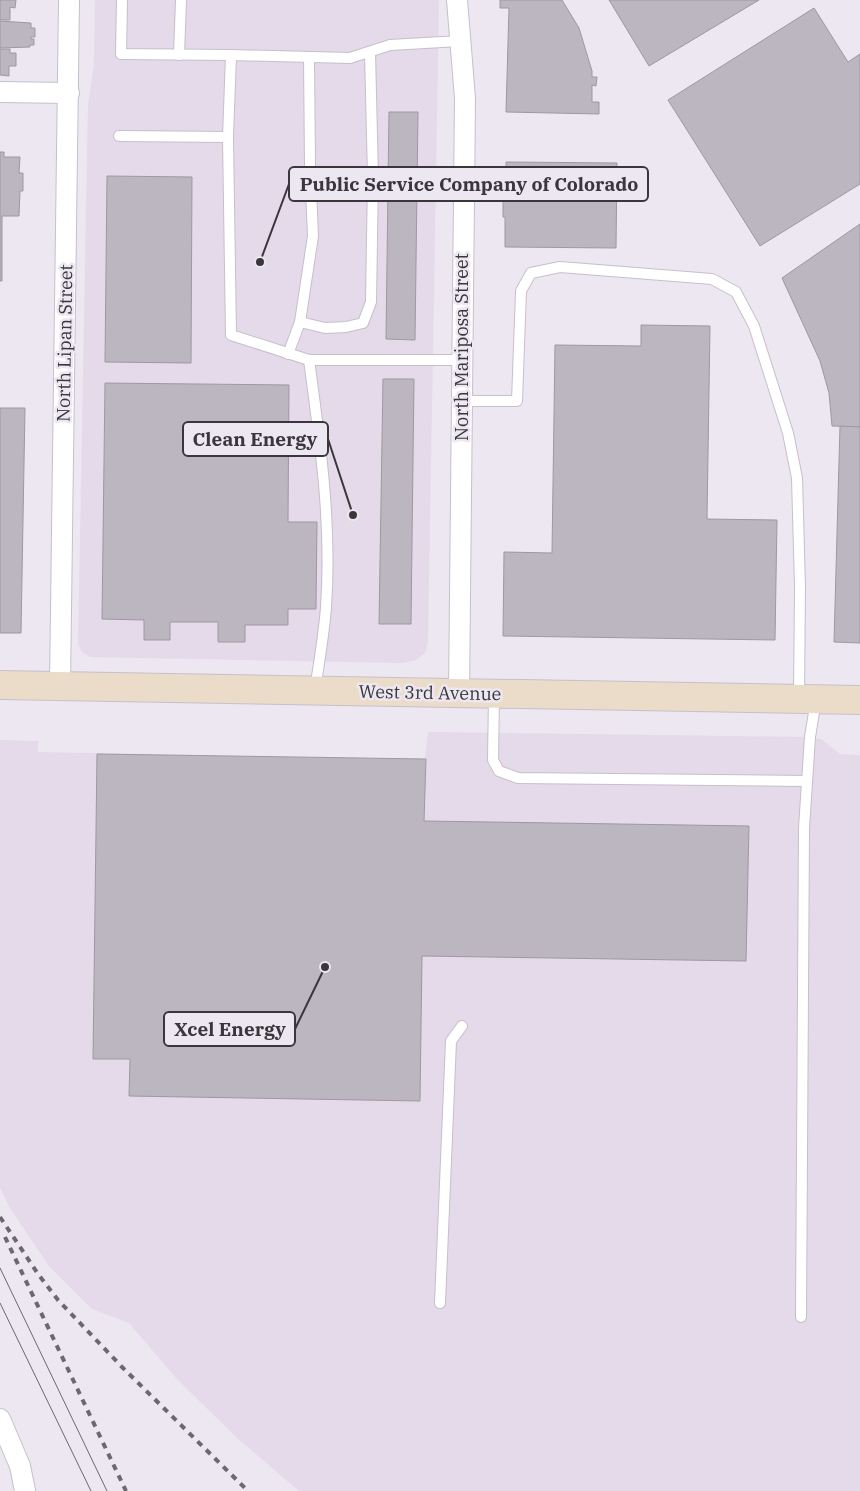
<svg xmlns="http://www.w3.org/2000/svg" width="860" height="1491" font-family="'IBM Plex Serif',serif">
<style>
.built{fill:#e4daea}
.building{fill:#bbb6bf;stroke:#9e98a1}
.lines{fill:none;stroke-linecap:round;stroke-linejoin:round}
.lane-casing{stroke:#c5c0c9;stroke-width:12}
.street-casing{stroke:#c5c0c9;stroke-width:22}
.secondary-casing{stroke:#c5c0c9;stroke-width:30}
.lane{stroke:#fff;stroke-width:10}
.street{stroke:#fff;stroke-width:20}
.secondary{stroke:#ebdcca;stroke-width:28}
.tram{stroke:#6c686e;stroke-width:1}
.rail{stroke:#6c686e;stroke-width:4;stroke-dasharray:6 6;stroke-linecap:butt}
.labels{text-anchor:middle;stroke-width:5;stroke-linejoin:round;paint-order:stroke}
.street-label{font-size:18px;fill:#39373b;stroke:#ede7f1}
.leader{fill:none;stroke:#39373b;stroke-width:2}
.callout-dot{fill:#39373b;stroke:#ede7f1;stroke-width:2}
.callout{fill:#ede7f1;stroke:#39373b;stroke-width:2}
.callout-label{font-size:19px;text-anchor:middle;font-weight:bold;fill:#39373b}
</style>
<rect width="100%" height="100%" fill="#ede7f1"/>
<!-- built -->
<g class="built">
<path d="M95,0H439L428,642L425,653L416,660L402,663L90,657L82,652L78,644L88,105L94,65Z"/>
<path d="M428,732L810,737L821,739L840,754L860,755V1491H299L237,1438L176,1378L129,1323L92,1309L49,1266L10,1208L0,1188V740L38,741V752L425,759Z"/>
</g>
<!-- building -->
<g class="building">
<path d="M0,0H16L15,8L10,7V20H0Z"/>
<path d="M500,0H562L579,28L592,71V77H597L596,86L592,85V102H599V114L506,112L509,8H500Z"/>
<path d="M609,0H759L649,66Z"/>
<path d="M814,8L848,62L860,54V184L760,246L668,100Z"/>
<path d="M0,21L31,23V28H35V37H31V39H34V45H30V47L0,48Z"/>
<path d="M0,49H10V53H16V66H9V76L0,75Z"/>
<path d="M389,112H418L415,340L386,339Z"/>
<path d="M0,152H4V157H20L19,173H23V191H20L19,216H2V281H0Z"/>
<path d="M506,162L617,163L616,248L505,247V217H503V196H506Z"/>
<path d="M107,176L192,177L191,363L105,362Z"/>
<path d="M860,224V427L832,426L829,393L820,361L782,278Z"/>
<path d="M641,325L710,326L707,519L777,520L775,640L503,636L504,552L552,553L555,345L641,346Z"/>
<path d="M383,379H414L411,624H379Z"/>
<path d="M105,383L289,385L288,522H317L316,609H288V625H245V642H218V622H170V640H144V620L102,619Z"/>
<path d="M0,408H25L21,633H0Z"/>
<path d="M840,426L860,427V643L834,642Z"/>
<path d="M97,754L426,759L424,821L749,826L746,961L422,956L420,1101L129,1096L130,1059H93Z"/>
</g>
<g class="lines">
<defs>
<g id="lane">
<path d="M122,0L121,54L231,55"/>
<path d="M179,55L181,0"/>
<path d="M119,136L228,137L231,55L350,58L390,45L460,41"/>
<path d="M228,137L231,335L309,360H462"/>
<path d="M300,322L325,328L346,327L363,323L371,302L373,178L370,52"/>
<path d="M288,354L300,322L313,236L310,166L309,57"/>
<path d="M309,360C320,441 332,524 326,607C324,635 319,662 315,690"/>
<path d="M462,401H517L521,291L531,273L560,267L712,279L736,292L754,326L788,433L797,478L800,587L799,698"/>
<path d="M494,694L493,760L499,771L518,778L807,781"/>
<path d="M440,1303L451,1041L462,1026"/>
<path d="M801,1317L804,828L810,737L816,700"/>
</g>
<g id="street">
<path d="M457,0L465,98L459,694"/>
<path d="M0,92L69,93"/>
<path d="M60,686L69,0"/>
<path d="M0,1419L20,1466L25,1491"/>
</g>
<path id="secondary" d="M0,685L860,700"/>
</defs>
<!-- lane casing -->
<use href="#lane" class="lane-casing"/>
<!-- street casing -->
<use href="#street" class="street-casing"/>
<!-- secondary casing -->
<use href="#secondary" class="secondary-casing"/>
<!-- lane -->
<use href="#lane" class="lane"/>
<!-- street -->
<use href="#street" class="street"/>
<!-- secondary -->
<use href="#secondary" class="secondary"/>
<!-- tram -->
<g class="tram">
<path d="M0,1268L107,1491"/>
<path d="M0,1303L91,1491"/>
</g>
<!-- rail -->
<g class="rail">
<path d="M0,1217L38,1274L58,1300L123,1368L248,1491"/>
<path d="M5,1237L126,1491"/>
</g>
</g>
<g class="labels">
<!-- street labels -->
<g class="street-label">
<text transform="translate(65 343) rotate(-89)" y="6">North Lipan Street</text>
<text transform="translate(462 347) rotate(-90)" y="6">North Mariposa Street</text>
<text transform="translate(430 693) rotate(1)" y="6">West 3rd Avenue</text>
</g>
</g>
<!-- callouts -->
<path class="leader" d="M260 262L289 184M353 515L328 439M325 967L295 1029"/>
<g class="callout-dot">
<circle cx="260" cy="262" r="5"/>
<circle cx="353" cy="515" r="5"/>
<circle cx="325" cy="967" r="5"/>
</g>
<g class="callout">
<rect x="289" y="167" width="359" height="34" rx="5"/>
<rect x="183" y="422" width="145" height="34" rx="5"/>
<rect x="164" y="1012" width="131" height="34" rx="5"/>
</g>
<g class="callout-label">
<text x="469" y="191">Public Service Company of Colorado</text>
<text x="255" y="446">Clean Energy</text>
<text x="230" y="1036">Xcel Energy</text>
</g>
</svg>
